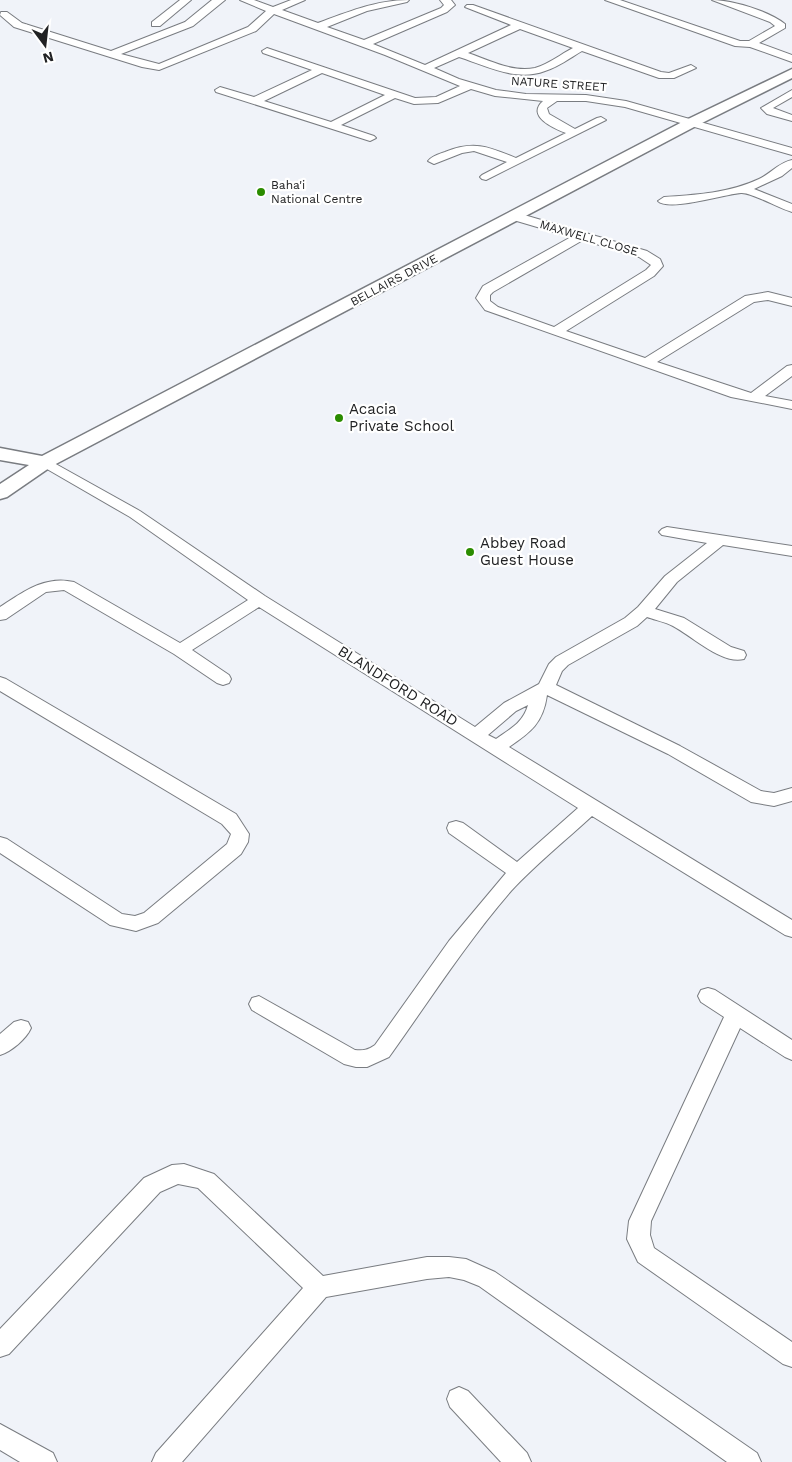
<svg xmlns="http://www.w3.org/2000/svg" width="792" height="1462" font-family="'Work Sans',sans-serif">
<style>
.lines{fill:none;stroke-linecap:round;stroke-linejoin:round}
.minor-casing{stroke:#797c81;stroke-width:2}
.tertiary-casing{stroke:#797c81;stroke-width:3}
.minor{fill:#fff;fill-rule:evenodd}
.tertiary{fill:#fff;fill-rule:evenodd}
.poi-dot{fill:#2b8c00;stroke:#fff;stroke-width:2}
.labels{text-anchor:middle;stroke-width:4.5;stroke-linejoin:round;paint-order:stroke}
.far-street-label{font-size:12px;fill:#212224;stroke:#fff}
.far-poi-label{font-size:12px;fill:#212224;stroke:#fff;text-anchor:start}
.poi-label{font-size:15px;fill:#212224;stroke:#fff;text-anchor:start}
.street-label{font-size:15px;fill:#212224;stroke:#fff}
</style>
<rect width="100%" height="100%" fill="#f0f3f9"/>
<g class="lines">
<defs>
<g id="minor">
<path d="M180,0H191L160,26H152V22Z"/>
<path d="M212,0H225L193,26L121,54L159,64L248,27L266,11L240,0H254L273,7L291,0H305L282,10L318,23C348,12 376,0 409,0L407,2L367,11L327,27L364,40L441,8L444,5L440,0H451L455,5L447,12L373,44L425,65L511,25L465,7L467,5H473L661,72L669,73L691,65L696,68L674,78H659L582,51C570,58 558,67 545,71C516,82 487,66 459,57L434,68L459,79L496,90L526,94L586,95L626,101L792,148V155L625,107L586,101H557L547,108L549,114L575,129L597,118L601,117L606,120L486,180L482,179L480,177L482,175L507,162L474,151L462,153L434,164L428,161C432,156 439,154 445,152C474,140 489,147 516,158L566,133C553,128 526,116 543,101L495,96L471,89L438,103L414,104L395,98L341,125L374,136L376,138L370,141L216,92L215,90L220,87L254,97L312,70L263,53L262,51L267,48L415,98L436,97L460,86L385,55L274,14L256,31L159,70L142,67L14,27L0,15L1,12H7L22,23L111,51L185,22ZM520,29L573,48C561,54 549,64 535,68C513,73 489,60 468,53ZM322,73L385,95L331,122L264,101Z"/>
<path d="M605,0H620L740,41H749L775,26L770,22L712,0C732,0 769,11 785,24V28L759,43L792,55V62L750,47L735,46Z"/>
<path d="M792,90V97L773,108L792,115V121L767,114L761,108Z"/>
<path d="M792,160V168L782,176L754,189L792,204V212C780,209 751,192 741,193C725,194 669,212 658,201L664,197C696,195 729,193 759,179C770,174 780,162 792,160Z"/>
<path d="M514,212L647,251L660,259L663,266L654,276L566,331L645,358L745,296L768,292L792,298V306L768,300L754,302L657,362L751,393L787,366L792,365V376L765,396L792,401V409L731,397L485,310L476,298L483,286L571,237L510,219L508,216ZM583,240L639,257L651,265L646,270L554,327L498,307L490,301V295L493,292Z"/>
<path d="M45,458L140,511L265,596L475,727L504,703L539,684L549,664L556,657L625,618L638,607L665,576L707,543L662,535L659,532L662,529L667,527L792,546V556L723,545L677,582L655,609L684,618L731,647L744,651L746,655L744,659C722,665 692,636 673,626C665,622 655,620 647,617L637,626L568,665L562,671L556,685L680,746L761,791L774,793L792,788V801L774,806L751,802L668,754L547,695C543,723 531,732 509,747L792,920V937L785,935L592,816C565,841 536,864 511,891C466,943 429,1001 389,1057L367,1067H356L344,1064L252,1010L249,1004L252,998L259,996L355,1050C363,1051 368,1050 375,1045L449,941L506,873L449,833L447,828L449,823L456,821L463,823L517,862L578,808L259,607L192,650L229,675L231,679L229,683L223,685L217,683L174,654L64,590L46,592L6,619L0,620V607C23,592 45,575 74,582L180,643L248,600L130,517L40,465L38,462L40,459ZM528,705C523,723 510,729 496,739L488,735L516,711Z"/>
<path d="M0,677L6,679L236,814L249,834L248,842L241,854L158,923L136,931L110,925L0,853V837L7,839L122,914L135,916L144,913L227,844L231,834L222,824L0,691Z"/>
<path d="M708,988L715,990L792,1040V1060L785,1057L740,1028L651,1221L650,1235L654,1248L792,1342V1367L783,1364L638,1262L627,1239L629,1221L724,1017L701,1002L698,996L701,990Z"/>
<path d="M21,1020L28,1022L31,1028C26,1039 12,1051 0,1055V1034L14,1022Z"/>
<path d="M184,1164L214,1174L323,1276L427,1257H449L466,1259L495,1272L757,1453L761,1462H727L479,1286L464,1280L449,1277L427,1279L326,1297L182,1462H152L156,1453L303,1288L198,1188L178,1184L160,1192L9,1354L0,1357V1329L144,1178L172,1165Z"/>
<path d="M459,1387L468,1391L527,1453L531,1462H501L450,1407L447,1399L450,1391Z"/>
<path d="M0,1424L53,1453L57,1462H20L0,1450Z"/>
</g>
<path id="tertiary" d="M792,69V78L696,126L52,466L7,497L0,499V484L29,465L0,460V448L42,456L686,120Z"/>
</defs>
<!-- minor casing -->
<use href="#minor" class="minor-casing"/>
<!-- tertiary casing -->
<use href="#tertiary" class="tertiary-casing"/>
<!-- minor -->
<use href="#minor" class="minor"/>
<!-- tertiary -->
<use href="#tertiary" class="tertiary"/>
</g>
<!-- markers -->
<g class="poi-dot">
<circle cx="261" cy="192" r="5"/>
<circle cx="339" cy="418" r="5"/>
<circle cx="470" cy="552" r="5"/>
</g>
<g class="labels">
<!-- far-street labels -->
<g class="far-street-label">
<text transform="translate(559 84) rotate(4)" y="4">NATURE STREET</text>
<text transform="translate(589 238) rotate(16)" y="4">MAXWELL CLOSE</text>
<text transform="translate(394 280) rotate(-28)" y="4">BELLAIRS DRIVE</text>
</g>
<!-- far-poi labels -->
<g class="far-poi-label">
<text x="271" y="189">Baha'i<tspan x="271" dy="14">National Centre</tspan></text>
</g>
<!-- poi labels -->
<g class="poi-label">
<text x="349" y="414">Acacia<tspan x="349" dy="17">Private School</tspan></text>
<text x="480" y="548">Abbey Road<tspan x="480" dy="17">Guest House</tspan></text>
</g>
<!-- street labels -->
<g class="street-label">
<text transform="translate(398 686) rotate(32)" y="5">BLANDFORD ROAD</text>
</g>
</g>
<!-- north arrow -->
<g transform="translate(45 45) rotate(165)" stroke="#ffffff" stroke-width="4" paint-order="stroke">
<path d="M0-4L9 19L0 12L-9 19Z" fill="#212224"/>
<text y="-8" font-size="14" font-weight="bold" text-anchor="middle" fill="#212224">N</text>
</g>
</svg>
